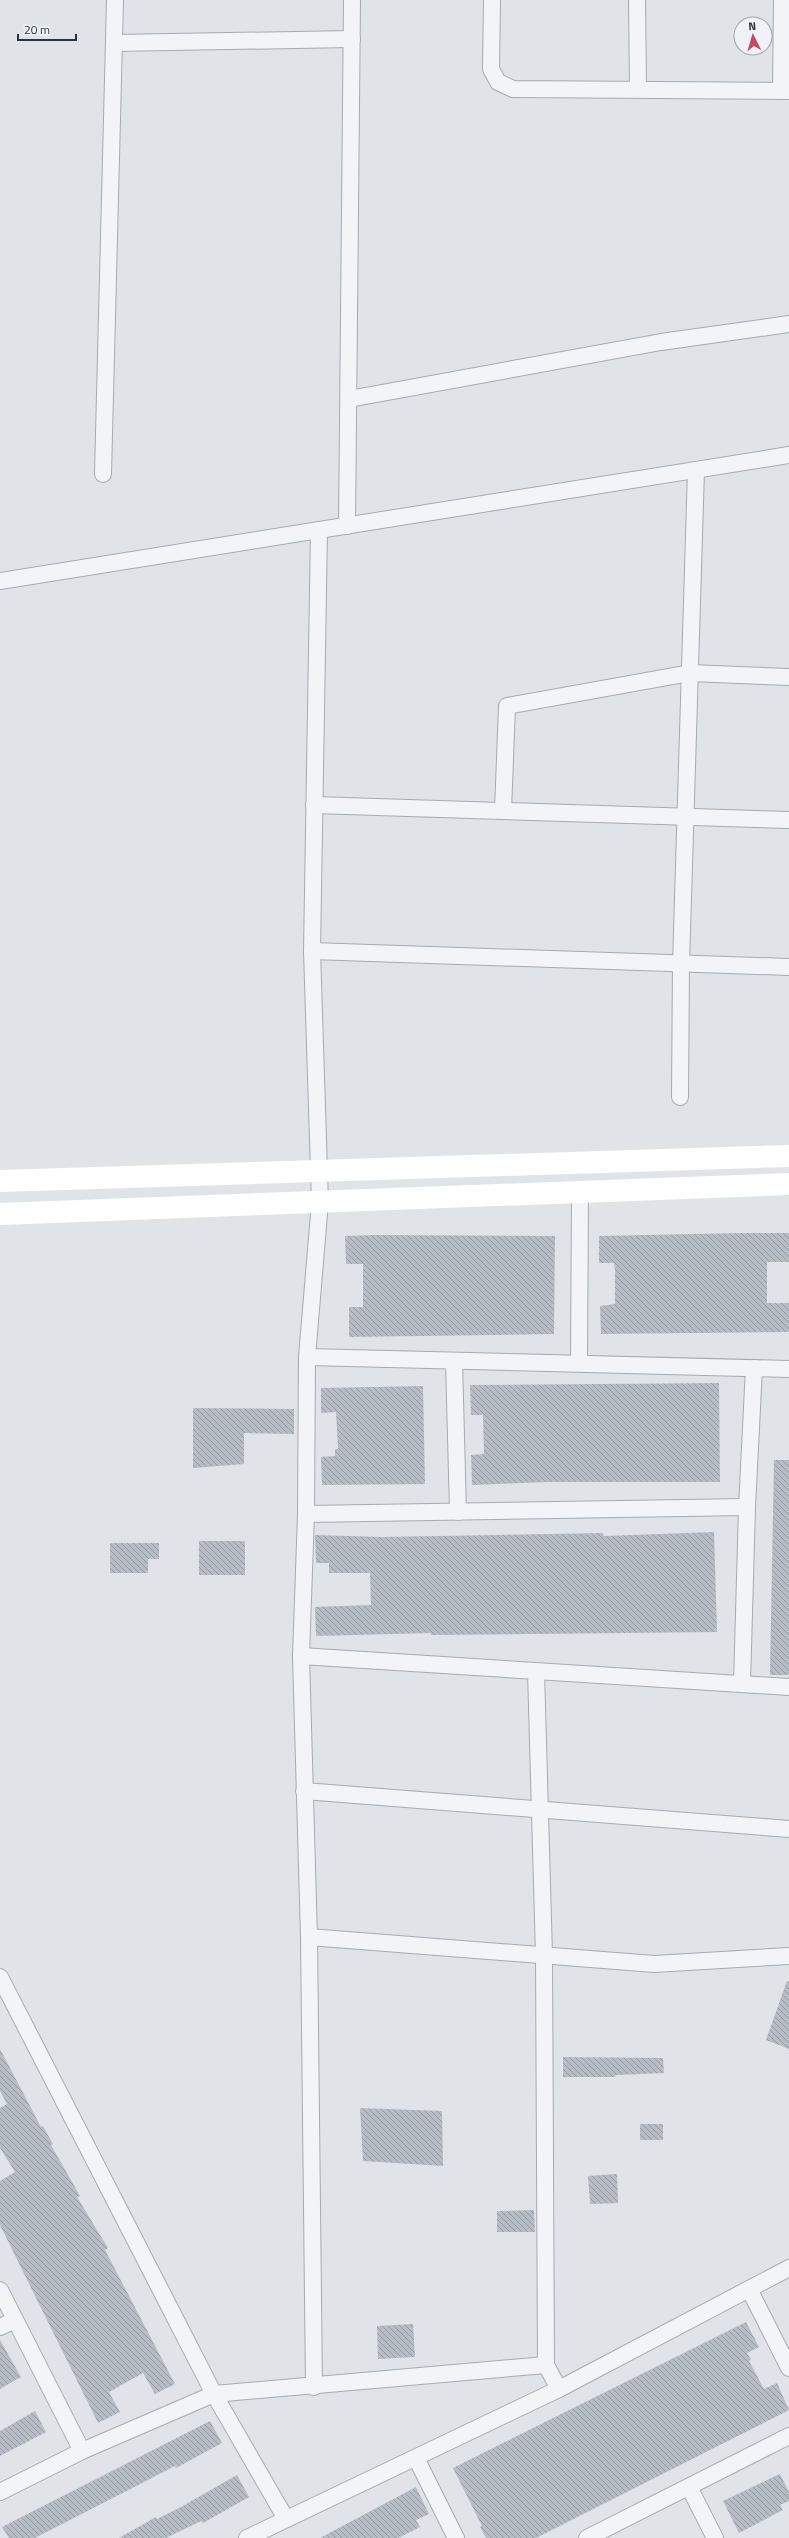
<svg xmlns="http://www.w3.org/2000/svg" width="789" height="2538" font-family="'Titillium Web',sans-serif">
<style>
.building{fill:url(#building-back-hatch)}
.lines{fill:none;stroke-linecap:round;stroke-linejoin:round}
.street-casing{stroke:#a5abb3;stroke-width:18}
.street{stroke:#f2f4f7;stroke-width:16}
.secondary{stroke:#fff;stroke-width:22}
</style>
<defs>
<pattern id="building-back-hatch" width="6" height="6" patternUnits="userSpaceOnUse"><rect width="6" height="6" fill="#b7bdc5"/><path d="M-1 5l2 2M0 0l6 6M5-1l2 2" fill="none" stroke="#959aa1"/></pattern>
</defs>
<rect width="100%" height="100%" fill="#e0e4e9"/>
<!-- building -->
<g class="building">
<path d="M741,1233H789V1262H767V1303H789V1332L601,1334L600,1306L615,1304V1270L614,1263H599V1236Z"/>
<path d="M374,1235L555,1236L554,1334L349,1337V1307H363V1264H346L345,1236Z"/>
<path d="M719,1383L720,1482H546L472,1485L471,1455L484,1454L483,1415H471L470,1385Z"/>
<path d="M423,1386L425,1484L322,1485L321,1457L335,1456V1449H338L336,1412L321,1413V1388Z"/>
<path d="M193,1408L294,1409V1434L244,1433V1464L193,1468Z"/>
<path d="M774,1460H789V1675H770Z"/>
<path d="M714,1532L717,1632L431,1635V1633L316,1636L315,1607L371,1605L370,1573H329V1563H316L315,1535L382,1537L603,1533L604,1536Z"/>
<rect x="199" y="1541" width="46" height="34"/>
<path d="M110,1543H159V1559H148V1573H110Z"/>
<path d="M787,1981L789,1982V2049L766,2040Z"/>
<path d="M0,2049L41,2127L43,2126L53,2144L51,2145L80,2196L77,2197L108,2248L105,2250L175,2384L155,2394L143,2373L109,2392L120,2412L98,2423L0,2225V2181L15,2172L0,2148V2108L7,2104L0,2091Z"/>
<path d="M563,2057L663,2058L664,2073L616,2075L615,2077H563Z"/>
<path d="M360,2108L442,2111L443,2166L363,2161Z"/>
<rect x="640" y="2124" width="23" height="16"/>
<path d="M617,2174L618,2203L590,2204L588,2176Z"/>
<path d="M534,2210L535,2232H497V2211Z"/>
<path d="M746,2322L759,2347L747,2353L751,2360L749,2361L764,2389L777,2383L789,2410L536,2538H486L480,2527L482,2526L453,2468Z"/>
<path d="M413,2324L415,2357L378,2359L377,2326Z"/>
<path d="M0,2340L21,2377L0,2389Z"/>
<path d="M35,2411L46,2432L0,2456V2431Z"/>
<path d="M210,2421L222,2443L176,2468L175,2466L35,2538H9L2,2527Z"/>
<path d="M780,2474L789,2492V2501L780,2505L783,2510L739,2533L723,2501Z"/>
<path d="M237,2475L249,2497L203,2523L201,2521L166,2538H119L156,2517L157,2519L181,2507Z"/>
<path d="M416,2487L429,2514L416,2520L420,2527L398,2538H320Z"/>
</g>
<g class="lines">
<defs>
<g id="street">
<path d="M492,0L491,69L498,82L513,89L789,91"/>
<path d="M637,0L638,88"/>
<path d="M114,43L352,39"/>
<path d="M781,91L782,0"/>
<path d="M349,399L661,342L789,324"/>
<path d="M103,474L115,0"/>
<path d="M347,526L352,0"/>
<path d="M0,581L789,455"/>
<path d="M314,805L789,820"/>
<path d="M503,811L507,706L690,673L789,677"/>
<path d="M312,951L789,967"/>
<path d="M680,1097L681,964L696,470"/>
<path d="M307,1357L789,1369"/>
<path d="M454,1361L458,1512"/>
<path d="M579,1363L580,1192"/>
<path d="M747,1507L754,1368"/>
<path d="M306,1514L747,1507L742,1684"/>
<path d="M301,1656L789,1687"/>
<path d="M536,1671L544,1955L546,2365L559,2389"/>
<path d="M304,1791L789,1829"/>
<path d="M309,1937L654,1964L789,1956"/>
<path d="M0,1977L214,2394L286,2519"/>
<path d="M749,2289L789,2368"/>
<path d="M0,2290L82,2451"/>
<path d="M0,2327L15,2320"/>
<path d="M314,2387L309,1937L301,1656L306,1514L307,1357L320,1202L312,951L319,530"/>
<path d="M416,2458L456,2538"/>
<path d="M689,2487L715,2538"/>
<path d="M0,2492L82,2451L214,2394L546,2365"/>
<path d="M247,2538L559,2389L789,2268"/>
<path d="M587,2538L789,2436"/>
</g>
</defs>
<!-- street casing -->
<use href="#street" class="street-casing"/>
<!-- street -->
<use href="#street" class="street"/>
<!-- secondary -->
<g class="secondary">
<path d="M0,1181L789,1156"/>
<path d="M0,1214L789,1184"/>
</g>
</g>
<!-- north arrow -->
<g transform="translate(753 36) rotate(355)"><circle r="19" fill="#eff2f6" stroke="#9fa5ad"/>
<path d="M0-3L7 15L0 10L-7 15Z" fill="#cd455f"/>
<text y="-6" font-size="11" font-weight="bold" text-anchor="middle" fill="#283240">N</text>
</g>
<!-- scale -->
<path d="M18 34v6h58v-6" fill="none" stroke="#283240" stroke-width="2"/>
<text x="24" y="34" font-size="12" fill="#283240" stroke="#eff2f6" stroke-width="3" paint-order="stroke">20 m</text>
</svg>
